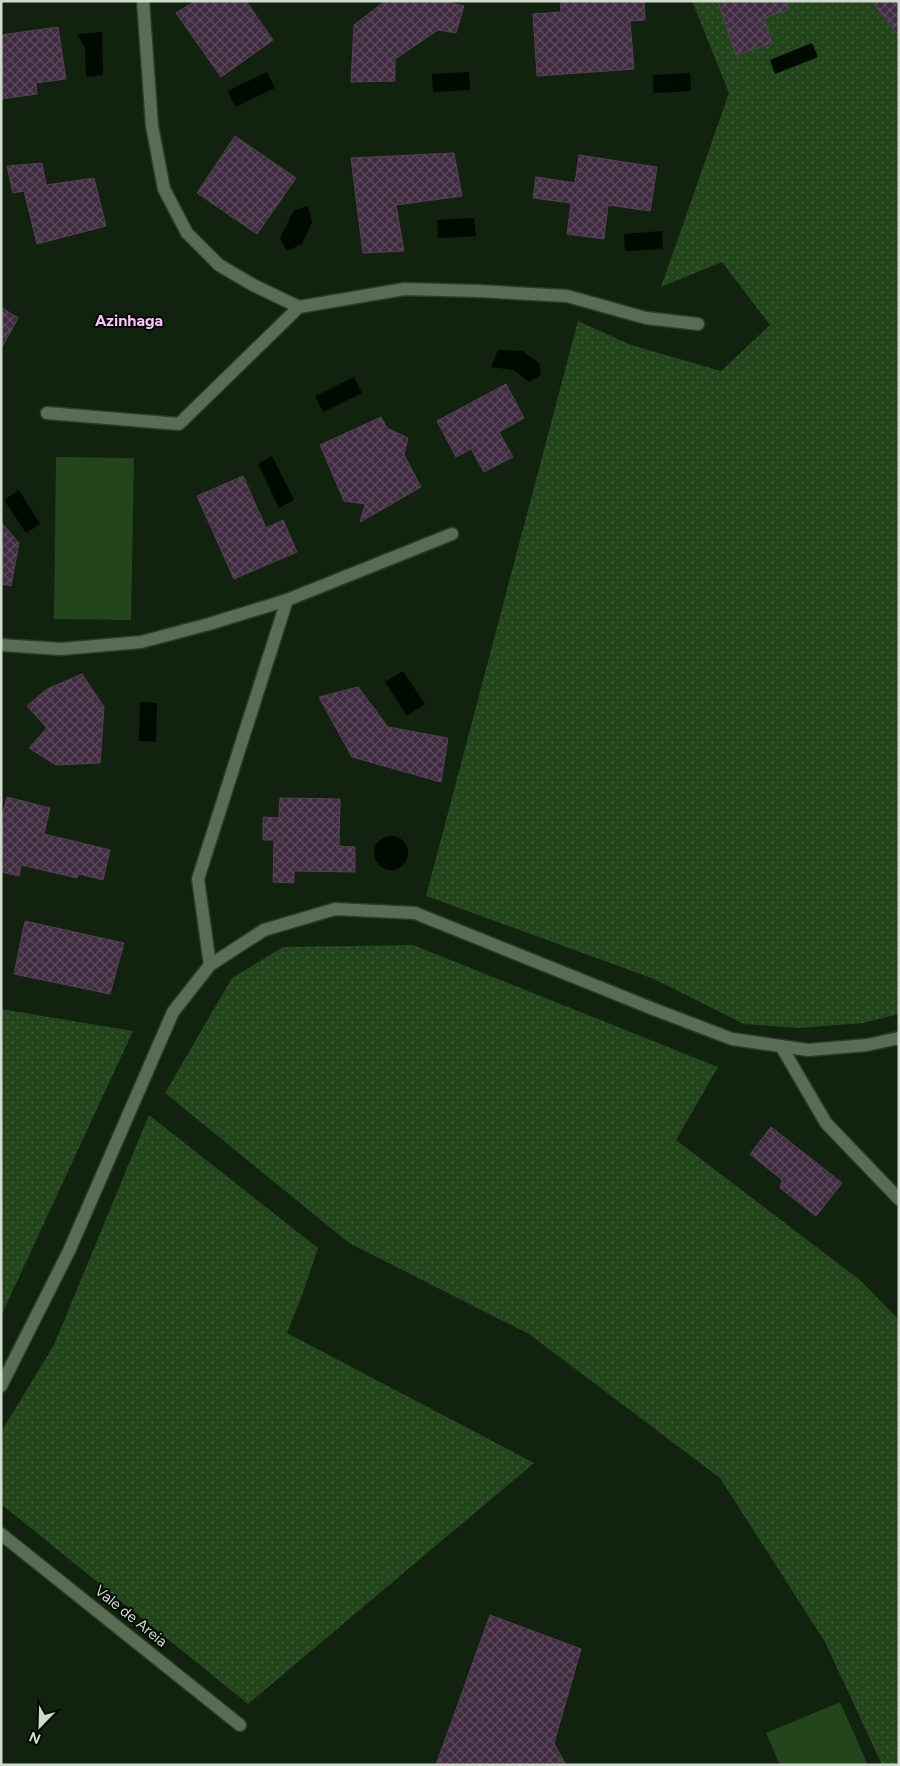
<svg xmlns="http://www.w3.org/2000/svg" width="900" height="1766" font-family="Figtree,sans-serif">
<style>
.green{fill:url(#green-dots)}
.pitch{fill:#22451b}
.water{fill:#000a00}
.building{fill:url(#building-cross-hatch);stroke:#554055}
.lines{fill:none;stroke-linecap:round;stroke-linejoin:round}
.minor-casing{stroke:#2c3c29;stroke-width:15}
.minor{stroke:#586d54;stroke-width:12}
.labels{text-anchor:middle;stroke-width:4;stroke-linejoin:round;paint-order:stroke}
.street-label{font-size:15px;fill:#d0dbcd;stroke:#040a03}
.neighbourhood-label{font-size:16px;font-weight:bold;fill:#fac1fc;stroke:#040a03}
</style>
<defs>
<pattern id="green-dots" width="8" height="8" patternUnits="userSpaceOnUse" patternTransform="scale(1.25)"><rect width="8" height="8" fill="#22451b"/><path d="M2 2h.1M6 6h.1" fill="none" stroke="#415f3b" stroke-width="1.8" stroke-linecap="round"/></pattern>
<pattern id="building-cross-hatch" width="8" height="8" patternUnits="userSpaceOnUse" patternTransform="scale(1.25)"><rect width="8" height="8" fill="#402c41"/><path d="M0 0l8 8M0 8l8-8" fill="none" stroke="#5b4a5b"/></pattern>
</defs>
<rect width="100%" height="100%" fill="#11220e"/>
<!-- green -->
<g class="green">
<path d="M692,1H899V1014L863,1023L799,1028L744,1024L654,979L426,896L578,321L631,345L721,371L770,325L722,262L661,287L729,93Z"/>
<path d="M413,945L718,1067L676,1140L861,1281L899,1320V1765H882L825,1642L720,1478L529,1334L349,1243L165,1093L232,978L283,947Z"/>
<path d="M1,1009L133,1031L1,1316Z"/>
<path d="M149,1115L318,1248L302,1295L287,1333L534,1463L248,1704L1,1504V1432L54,1345Z"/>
</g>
<!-- pitch -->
<g class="pitch">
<path d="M56,457L134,458L131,620L54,619Z"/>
<path d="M840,1702L868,1765H780L766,1733Z"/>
</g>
<!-- water -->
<g class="water">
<path d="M102,32L103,75L86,77L85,48L77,34Z"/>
<path d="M812,43L818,57L775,74L770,60Z"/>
<path d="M267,72L275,88L235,107L228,91Z"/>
<path d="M469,72L470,90L433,92L432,74Z"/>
<path d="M690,73L691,91L654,93L653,75Z"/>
<path d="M308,206L312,222L302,244L287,251L280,238L294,210Z"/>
<path d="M474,218L476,236L438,238L437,220Z"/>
<path d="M662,231L663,249L625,251L624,234Z"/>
<path d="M498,350L522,351L539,363L541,375L529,382L514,370L491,367Z"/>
<path d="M354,377L362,393L323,412L315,396Z"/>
<path d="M272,456L294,500L279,508L258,464Z"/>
<path d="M19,490L40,524L26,533L4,500Z"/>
<path d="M403,671L425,704L407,716L385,682Z"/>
<path d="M140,702L157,703L156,742L139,741Z"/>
<circle cx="391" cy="853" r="17"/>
</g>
<!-- building -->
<g class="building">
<path d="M195,1H246L273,40L221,77L176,13Z"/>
<path d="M385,1H442L464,6L456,33L438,30L395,59V81L351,82L354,25Z"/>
<path d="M560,1H644L645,20L630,21L634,69L537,76L533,14L561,12Z"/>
<path d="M718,1H787L789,9L764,18L772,43L736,55Z"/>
<path d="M872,1H899V33L897,34Z"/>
<path d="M58,27L66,79L36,83L37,94L1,99V35Z"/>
<path d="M235,136L296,178L257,234L197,193Z"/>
<path d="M454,153L462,196L396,205L404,251L363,253L351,158Z"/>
<path d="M579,155L657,167L650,211L608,205L604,239L567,234L571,203L533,198L536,177L575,183Z"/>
<path d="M42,163L46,185L94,178L106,226L37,244L24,191L13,193L7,166Z"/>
<path d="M1,307L18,318L1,349Z"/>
<path d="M506,384L524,418L499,432L513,457L484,472L471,449L456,457L437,421Z"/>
<path d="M381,417L387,428L408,438L404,455L421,487L360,522L365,504L344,501L320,445Z"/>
<path d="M243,476L266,528L283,520L297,552L234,579L197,496Z"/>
<path d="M1,522L19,543L11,586L1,584Z"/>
<path d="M82,674L104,707L100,763L56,765L29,748L47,728L27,706L47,689Z"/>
<path d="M358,687L388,727L448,738L441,782L352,757L319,697Z"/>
<path d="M7,797L50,808L44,834L110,850L103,880L79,874L77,878L21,865L19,876L1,872V820Z"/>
<path d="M280,798L340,799L339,846L355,847V872L294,871V883L273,882L274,840H263V817L279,818Z"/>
<path d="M25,921L124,943L110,994L14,974Z"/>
<path d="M771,1127L842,1183L816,1216L780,1188L782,1180L750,1154Z"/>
<path d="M490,1615L581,1649L554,1743L566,1765H436Z"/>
</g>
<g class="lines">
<defs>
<g id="minor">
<path d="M143,1L152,126L164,189L187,233L219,265L253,285L299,307L404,289L478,291L567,296L646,318L698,324"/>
<path d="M47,413L179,424L299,307"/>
<path d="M1,645L61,649L141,642L209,624L287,600L452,534"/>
<path d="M210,965L198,879L287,600"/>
<path d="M781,1046L826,1123L899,1199"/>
<path d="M1,1386L69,1251L173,1012L210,965L264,930L335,909L415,913L656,1010L732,1039L808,1050L867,1045L899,1038"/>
<path d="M1,1534L240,1725"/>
</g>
</defs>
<!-- minor casing -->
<use href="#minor" class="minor-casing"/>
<!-- minor -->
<use href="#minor" class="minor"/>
</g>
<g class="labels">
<!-- street labels -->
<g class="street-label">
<text transform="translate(131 1616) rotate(39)" y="5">Vale de Areia</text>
</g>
<!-- neighbourhood labels -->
<g class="neighbourhood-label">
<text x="129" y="326">Azinhaga</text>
</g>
</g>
<!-- border -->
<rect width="900" height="1766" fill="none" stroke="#d0dbcd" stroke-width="5"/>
<!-- north arrow -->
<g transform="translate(40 1726) rotate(203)" stroke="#040a03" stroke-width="4" paint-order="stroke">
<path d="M0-4L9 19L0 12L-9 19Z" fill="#d0dbcd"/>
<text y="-8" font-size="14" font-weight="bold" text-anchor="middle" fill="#d0dbcd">N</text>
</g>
</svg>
